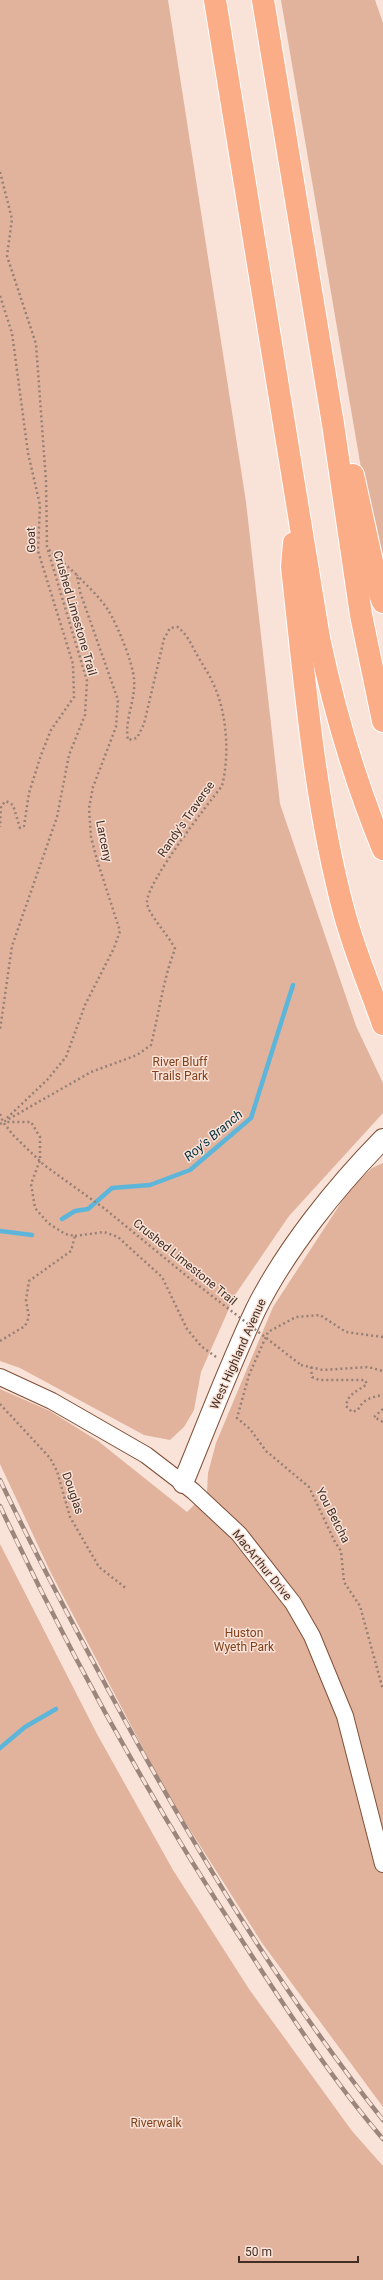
<svg xmlns="http://www.w3.org/2000/svg" width="383" height="2280" font-family="Roboto,sans-serif">
<style>
.green{fill:#e1b39d}
.lines{fill:none;stroke-linecap:round;stroke-linejoin:round}
.stream{stroke:#5db6da;stroke-width:4.5}
.minor-casing{stroke:#805038;stroke-width:18}
.tertiary-casing{stroke:#805038;stroke-width:22}
.motorway-casing{stroke:#fff;stroke-width:24}
.path{stroke:#968075;stroke-width:2.5;stroke-dasharray:2 3;stroke-linecap:butt}
.minor{stroke:#fff;stroke-width:16}
.tertiary{stroke:#fff;stroke-width:20}
.motorway{stroke:#faad87;stroke-width:22}
.rail-casing{stroke:#9c867b;stroke-width:4.5}
.rail{stroke:#f9e2d7;stroke-width:3;stroke-dasharray:9;stroke-linecap:butt}
.path-bridge{stroke:#968075;stroke-width:2.5;stroke-dasharray:2 3;stroke-linecap:butt}
.labels{text-anchor:middle;stroke-width:3;stroke-linejoin:round;paint-order:stroke}
.street-label{font-size:12px;fill:#432e23;stroke:#f9e2d7}
.park-label{font-size:12px;fill:#82401a;stroke:#f9e2d7}
.water-label{font-size:13px;font-style:italic;fill:#042f3e;stroke:#f9e2d7}
</style>
<rect width="100%" height="100%" fill="#f9e2d7"/>
<!-- green -->
<g class="green">
<path d="M0,0H168L246,502L280,804L356,1026L383,1083V1113L289,1216L235,1295L201,1372L194,1410L184,1427L170,1440L144,1435L20,1368L0,1361Z"/>
<path d="M281,0H375L383,23V554L367,503Z"/>
<path d="M383,1163V2107L262,1943L166,1792L50,1571L0,1464V1389L50,1411L98,1441L187,1512L207,1492L208,1473L216,1443L273,1307L350,1189L372,1168Z"/>
<path d="M0,1544L97,1734L173,1870L249,1989L352,2131L383,2166V2280H0Z"/>
</g>
<g class="lines">
<!-- stream -->
<g class="stream">
<path d="M62,1219L75,1211L88,1209L112,1188L150,1185L190,1170L251,1118L293,985"/>
<path d="M0,1231L32,1235"/>
<path d="M0,1748L25,1727L56,1709"/>
</g>
<defs>
<path id="minor" d="M0,1377L52,1401L146,1455L193,1491L239,1534L293,1603L312,1636L345,1716L383,1864"/>
<path id="tertiary" d="M183,1483C207,1425 229,1366 256,1309C286,1249 336,1187 383,1139"/>
<g id="motorway">
<path d="M215,0L319,638C334,710 355,781 383,849"/>
<path d="M263,0L333,424L361,615L383,721"/>
<path d="M353,475L378,589L383,602"/>
<path d="M294,543L292,567C305,682 314,800 344,912C354,950 370,987 383,1024"/>
</g>
</defs>
<!-- minor casing -->
<use href="#minor" class="minor-casing"/>
<!-- tertiary casing -->
<use href="#tertiary" class="tertiary-casing"/>
<!-- motorway casing -->
<use href="#motorway" class="motorway-casing"/>
<!-- path -->
<g class="path">
<path d="M0,172L12,219L7,256L36,344L46,481L47,547L87,681L85,715L69,755L57,817L12,946L0,1030"/>
<path d="M0,296L12,333L28,453L40,505L38,551L73,664L74,697L51,730L41,755L29,793L24,826L20,828L13,805L6,801L1,806L0,827"/>
<path d="M0,1114L3,1122L13,1135"/>
<path d="M7,1118L47,1080L66,1057L85,1005L114,948L120,931L97,860L91,837L89,808L93,787L116,727L118,700L80,592L77,575L47,548"/>
<path d="M0,1124L91,1072L137,1055L151,1045C159,1013 163,980 175,949C169,935 147,914 147,902C147,882 207,805 222,786C230,754 227,711 212,681C209,674 204,667 200,660C192,647 190,638 178,627L170,628L164,639L144,724L137,738L128,740C124,720 136,700 134,679C133,663 117,624 108,610C100,597 87,586 77,575"/>
<path d="M75,1236L104,1232L118,1237L131,1249L162,1277L187,1329L201,1346L216,1357"/>
<path d="M383,1337L346,1332L320,1315L296,1317L268,1332L249,1375L237,1418L250,1429L266,1451L309,1487L335,1542L341,1551L344,1582L360,1606L383,1690"/>
<path d="M0,1341L25,1326L29,1317L26,1300L29,1281L71,1251L75,1236L65,1234L48,1223L35,1208L31,1184L40,1160V1137L31,1122H5"/>
<path d="M301,1365L323,1370L368,1367L383,1371"/>
<path d="M311,1367L312,1377L319,1380H365L367,1384C357,1392 348,1393 346,1406L352,1412L358,1410C363,1399 372,1397 383,1395"/>
<path d="M0,1404L50,1458L57,1471L70,1517L99,1567L127,1589"/>
<path d="M383,1409L374,1417L383,1422"/>
</g>
<!-- minor -->
<use href="#minor" class="minor"/>
<!-- tertiary -->
<use href="#tertiary" class="tertiary"/>
<!-- motorway -->
<use href="#motorway" class="motorway"/>
<defs>
<g id="rail">
<path d="M0,1480C38,1560 80,1638 123,1717C200,1857 283,1994 383,2120"/>
<path d="M0,1506C70,1655 151,1801 241,1939C285,2007 330,2077 383,2139"/>
</g>
</defs>
<!-- rail casing -->
<use href="#rail" class="rail-casing"/>
<!-- rail -->
<use href="#rail" class="rail"/>
<!-- path-bridge -->
<path class="path-bridge" d="M13,1135L44,1165L105,1209L194,1282L301,1365"/>
</g>
<g class="labels">
<!-- street labels -->
<g class="street-label">
<text transform="translate(31 540) rotate(-92)" y="4">Goat</text>
<text transform="translate(75 613) rotate(74)" y="4">Crushed Limestone Trail</text>
<text transform="translate(186 819) rotate(-55)" y="4">Randy's Traverse</text>
<text transform="translate(104 841) rotate(79)" y="4">Larceny</text>
<text transform="translate(185 1262) rotate(39)" y="4">Crushed Limestone Trail</text>
<text transform="translate(238 1354) rotate(-66)" y="4">West Highland Avenue</text>
<text transform="translate(73 1493) rotate(71)" y="4">Douglas</text>
<text transform="translate(333 1515) rotate(63)" y="4">You Betcha</text>
<text transform="translate(262 1565) rotate(51)" y="4">MacArthur Drive</text>
</g>
<!-- park labels -->
<g class="park-label">
<text x="180" y="1066">River Bluff<tspan x="180" dy="14">Trails Park</tspan></text>
<text x="244" y="1637">Huston<tspan x="244" dy="14">Wyeth Park</tspan></text>
<text x="156" y="2127">Riverwalk</text>
</g>
<!-- water labels -->
<g class="water-label">
<text transform="translate(213 1135) rotate(-40)" y="5">Roy's Branch</text>
</g>
</g>
<!-- scale -->
<path d="M239 2256v6h119v-6" fill="none" stroke="#432e23" stroke-width="2"/>
<text x="245" y="2256" font-size="12" fill="#432e23" stroke="#f9e2d7" stroke-width="3" paint-order="stroke">50 m</text>
</svg>
